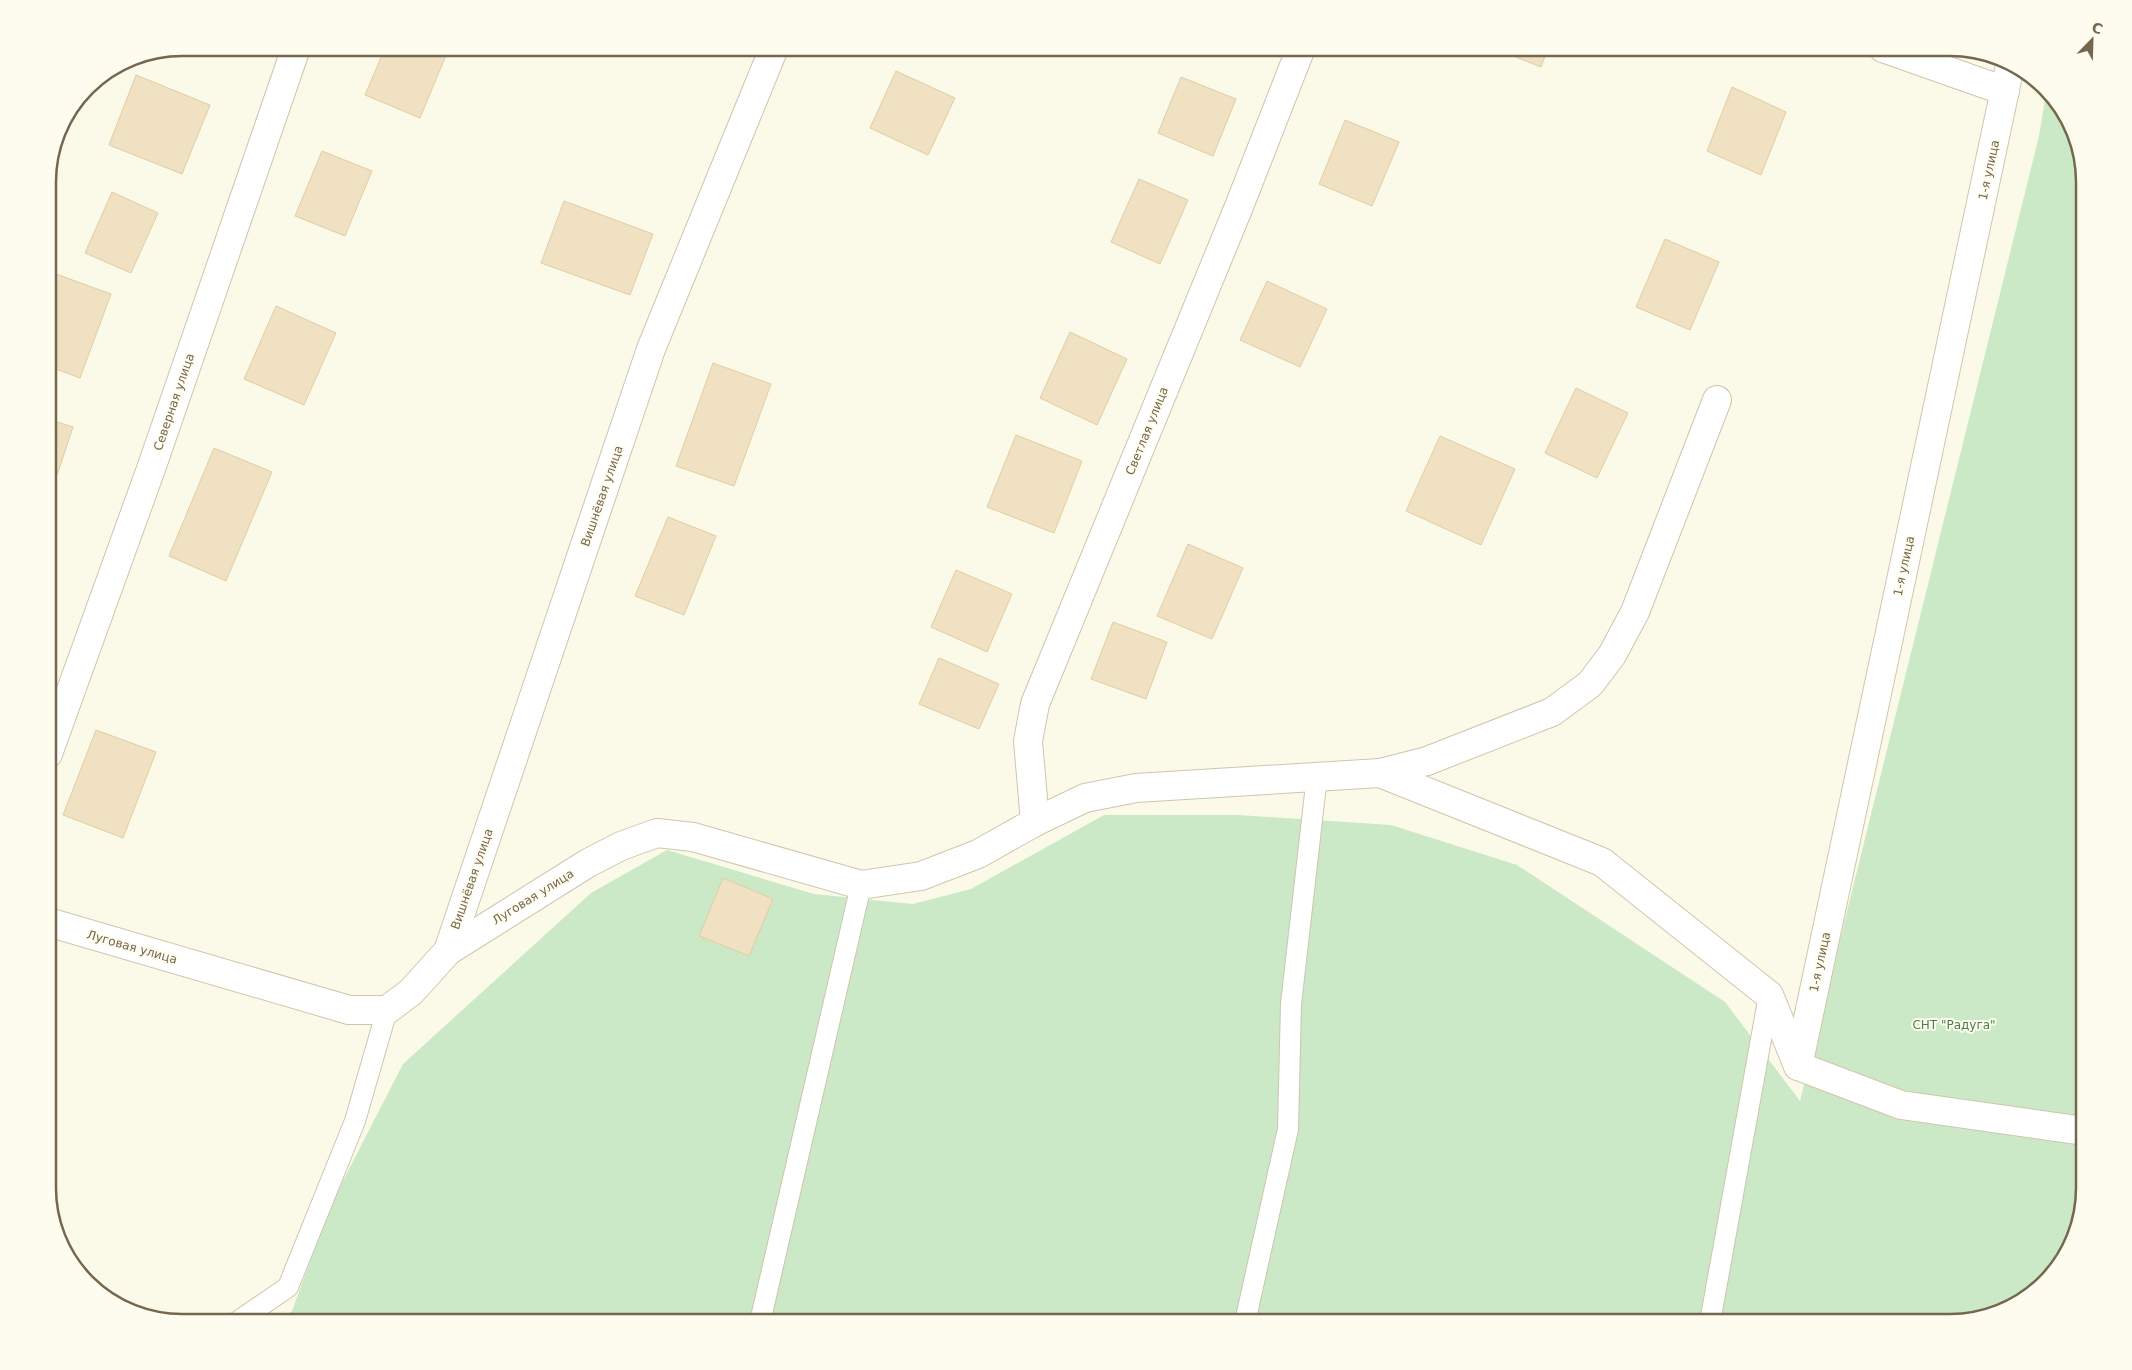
<svg xmlns="http://www.w3.org/2000/svg" width="2132" height="1370" font-family="'DejaVu Sans',sans-serif">
<style>
.green{fill:#cbe9c7}
.building{fill:#efe1c1;stroke:#e1cda3}
.lines{fill:none;stroke-linecap:round;stroke-linejoin:round}
.lane-casing{stroke:#cdc5af;stroke-width:22}
.street-casing{stroke:#cdc5af;stroke-width:30}
.secondary-casing{stroke:#d0c6ac;stroke-width:30}
.lane{stroke:#fff;stroke-width:20}
.street{stroke:#fff;stroke-width:28}
.secondary{stroke:#fff;stroke-width:28}
.labels{text-anchor:middle;stroke-width:4;stroke-linejoin:round;paint-order:stroke}
.street-label{font-size:12px;fill:#75674d;stroke:#fefcef}
.park-label{font-size:12px;fill:#497f49;stroke:#fefcef}
.rim{fill:none;stroke:#75674d;stroke-width:2.5}
</style>
<rect width="100%" height="100%" fill="#fbfae9"/>
<!-- green -->
<path class="green" d="M2046,93L2067,115L2084,182V1188L2062,1262L2017,1305L1950,1322H276L292,1311L331,1204L403,1064L591,893L667,850L814,894L913,904L971,889L1104,815H1239L1391,825L1517,865L1725,1002L1800,1101L2039,136Z"/>
<!-- building -->
<g class="building">
<path d="M385,48H449L420,118L365,95Z"/>
<path d="M1493,48H1548L1541,67Z"/>
<path d="M896,71L955,98L928,155L870,128Z"/>
<path d="M136,75L210,105L182,174L109,145Z"/>
<path d="M1181,77L1236,99L1213,156L1158,133Z"/>
<path d="M1732,87L1786,112L1761,175L1707,151Z"/>
<path d="M1345,120L1399,142L1372,206L1319,184Z"/>
<path d="M322,151L372,171L345,236L295,216Z"/>
<path d="M1139,179L1188,200L1160,264L1111,242Z"/>
<path d="M112,192L158,213L131,273L85,253Z"/>
<path d="M564,201L653,234L630,295L541,263Z"/>
<path d="M1665,239L1719,262L1690,330L1636,307Z"/>
<path d="M56,274L111,294L80,378L48,366V297Z"/>
<path d="M1267,281L1327,309L1300,367L1240,340Z"/>
<path d="M276,306L336,333L304,405L244,379Z"/>
<path d="M1070,332L1127,359L1097,425L1040,398Z"/>
<path d="M713,363L771,384L734,486L676,466Z"/>
<path d="M1576,388L1628,413L1597,478L1545,453Z"/>
<path d="M48,419L73,427L53,487L48,485Z"/>
<path d="M1016,435L1082,461L1054,533L987,507Z"/>
<path d="M1440,436L1515,469L1481,545L1406,511Z"/>
<path d="M214,448L272,472L226,581L169,556Z"/>
<path d="M668,517L716,536L684,615L635,596Z"/>
<path d="M1188,544L1243,568L1212,639L1157,616Z"/>
<path d="M956,570L1012,594L987,652L931,627Z"/>
<path d="M1113,622L1167,642L1146,699L1091,679Z"/>
<path d="M939,658L999,684L979,729L919,704Z"/>
<path d="M96,730L156,752L123,838L63,815Z"/>
<path d="M723,878L773,899L749,956L699,936Z"/>
</g>
<g class="lines">
<defs>
<g id="lane">
<path d="M237,1322L288,1287L355,1121L387,1010"/>
<path d="M760,1322L861,885"/>
<path d="M1245,1322L1288,1129L1291,1004L1317,776"/>
<path d="M1710,1322L1769,995"/>
</g>
<g id="street">
<path d="M1883,48L2005,91"/>
<path d="M48,754L152,466L296,48"/>
<path d="M1380,773L1427,761L1552,712L1590,684L1612,655L1635,612L1717,400"/>
<path d="M1035,822L1028,741L1035,704L1240,204L1301,48"/>
<path d="M448,951L651,349L774,48"/>
</g>
<g id="secondary">
<path d="M48,922L349,1010H387L411,992L448,951L588,863L621,846L657,833L693,837L861,885L921,876L978,854L1035,822L1085,798L1136,788L1380,773L1602,862L1769,995L1798,1066L1901,1105L2084,1131"/>
<path d="M1798,1066L2010,66"/>
</g>
</defs>
<!-- lane casing -->
<use href="#lane" class="lane-casing"/>
<!-- street casing -->
<use href="#street" class="street-casing"/>
<!-- secondary casing -->
<use href="#secondary" class="secondary-casing"/>
<!-- lane -->
<use href="#lane" class="lane"/>
<!-- street -->
<use href="#street" class="street"/>
<!-- secondary -->
<use href="#secondary" class="secondary"/>
</g>
<g class="labels">
<!-- street labels -->
<g class="street-label">
<text transform="translate(1989 170) rotate(-78)" y="4">1-я улица</text>
<text transform="translate(174 402) rotate(-71)" y="4">Северная улица</text>
<text transform="translate(1147 431) rotate(-68)" y="4">Светлая улица</text>
<text transform="translate(602 496) rotate(-71)" y="4">Вишнёвая улица</text>
<text transform="translate(1904 566) rotate(-78)" y="4">1-я улица</text>
<text transform="translate(472 879) rotate(-71)" y="4">Вишнёвая улица</text>
<text transform="translate(533 897) rotate(-32)" y="4">Луговая улица</text>
<text transform="translate(132 947) rotate(16)" y="4">Луговая улица</text>
<text transform="translate(1820 962) rotate(-78)" y="4">1-я улица</text>
</g>
<!-- park labels -->
<g class="park-label">
<text x="1954" y="1029">СНТ "Радуга"</text>
</g>
</g>
<!-- crop -->
<path d="M0 0H2132V1370H0ZM182 56H1950A126 126 0 0 1 2076 182V1188A126 126 0 0 1 1950 1314H182A126 126 0 0 1 56 1188V182A126 126 0 0 1 182 56Z" fill="#fefcef" fill-rule="evenodd"/>
<path class="rim" d="M182 56H1950A126 126 0 0 1 2076 182V1188A126 126 0 0 1 1950 1314H182A126 126 0 0 1 56 1188V182A126 126 0 0 1 182 56Z"/>
<!-- north arrow -->
<g transform="translate(2092 40) rotate(23)" stroke="#fefcef" stroke-width="4" paint-order="stroke">
<path d="M0-4L9 19L0 12L-9 19Z" fill="#75674d"/>
<text y="-8" font-size="14" font-weight="bold" text-anchor="middle" fill="#75674d">С</text>
</g>
</svg>
